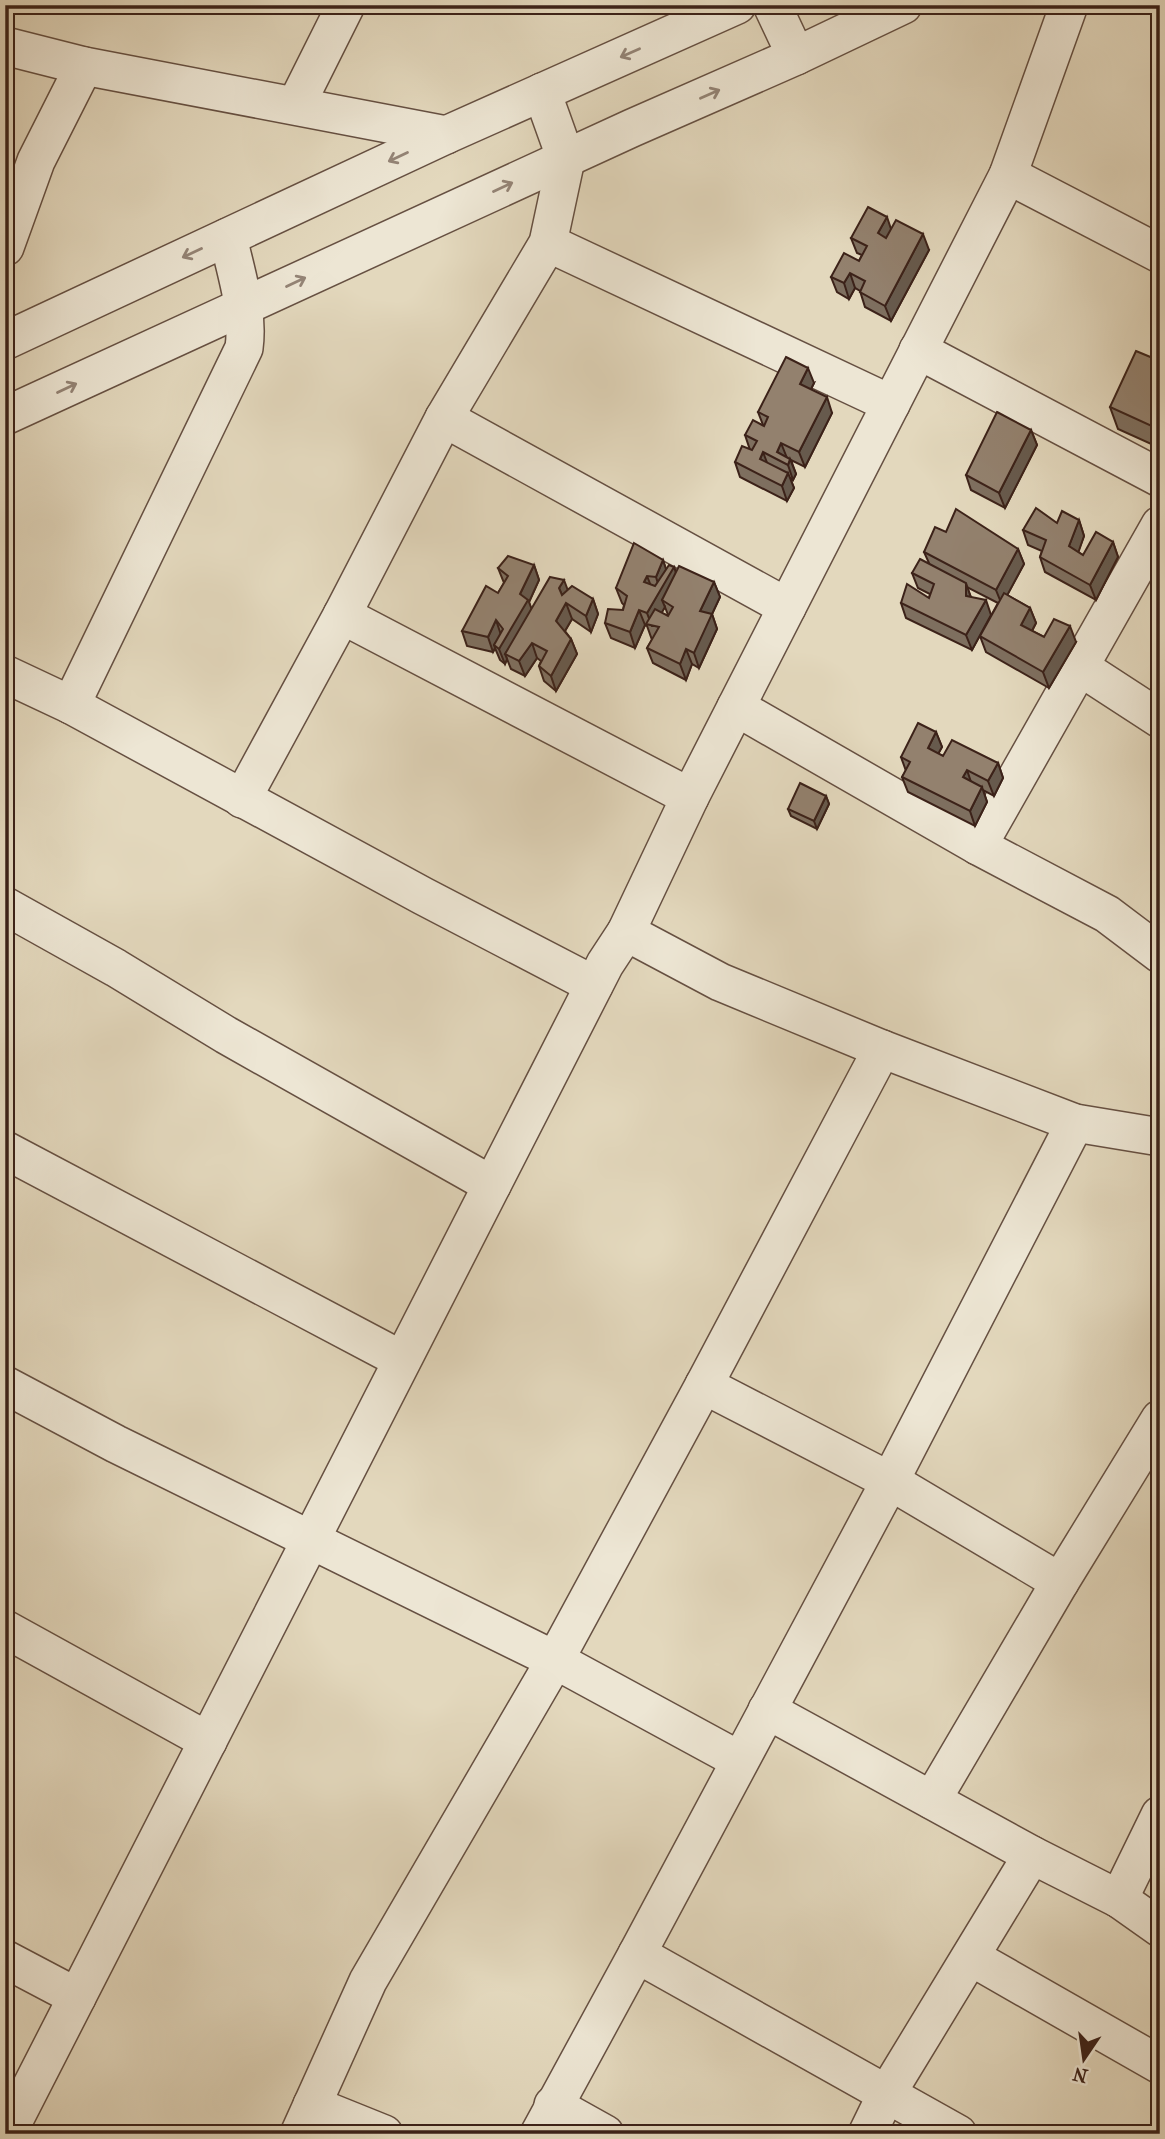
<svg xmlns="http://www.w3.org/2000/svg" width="1165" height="2139" font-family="'IM FELL French Canon',serif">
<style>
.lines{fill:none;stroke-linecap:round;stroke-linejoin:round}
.street-casing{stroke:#665042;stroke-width:40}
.street{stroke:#ede6d4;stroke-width:37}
.wall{fill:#7e6f5f;stroke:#3c2219;stroke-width:2;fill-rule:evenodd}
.shaded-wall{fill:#675a4d;stroke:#3c2219;stroke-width:2}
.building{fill:#93816e;stroke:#3c2219;stroke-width:2}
.oneway{stroke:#948476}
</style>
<rect width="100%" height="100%" fill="#e3d8bd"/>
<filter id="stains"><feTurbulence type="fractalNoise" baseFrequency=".00286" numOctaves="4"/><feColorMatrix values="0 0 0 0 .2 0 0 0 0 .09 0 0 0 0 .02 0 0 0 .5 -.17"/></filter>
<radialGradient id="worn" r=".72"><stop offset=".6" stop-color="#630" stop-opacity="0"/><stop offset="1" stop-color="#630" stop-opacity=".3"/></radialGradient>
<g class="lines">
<defs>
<g id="street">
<path d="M772,5L796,56"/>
<path d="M5,46L84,66L446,135"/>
<path d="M296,105L346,5"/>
<path d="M1008,175L1160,254"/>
<path d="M548,243L891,404"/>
<path d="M5,247L36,161L84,66"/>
<path d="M5,341L446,135L737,5"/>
<path d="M918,350L1160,478"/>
<path d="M5,416L632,128L796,56L903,5"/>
<path d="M444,418L787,607"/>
<path d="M342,615L690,797"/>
<path d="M1080,667L1160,719"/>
<path d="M5,674L71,705L423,896L594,985"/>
<path d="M71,705L244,348C249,311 236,273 228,237"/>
<path d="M736,707L978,846L1107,914L1160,954"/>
<path d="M242,799L342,615L444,418L548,243L566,159L542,92"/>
<path d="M978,846L1160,525"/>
<path d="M5,906L116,968L226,1035L492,1185"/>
<path d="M626,932L720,982L882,1049L1075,1123L1160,1137"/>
<path d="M5,1150L402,1360"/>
<path d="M5,1385L116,1444L555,1660L739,1760"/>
<path d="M704,1385L890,1481L1060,1582"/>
<path d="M5,1629L208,1741"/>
<path d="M767,1710L1032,1855L1119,1899L1160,1928"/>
<path d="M932,1800L1060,1582L1160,1419"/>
<path d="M1119,1899L1160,1815"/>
<path d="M637,1954L958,2134"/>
<path d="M971,1957L1160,2065"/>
<path d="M5,1959L77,1997"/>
<path d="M312,2105L384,2134"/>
<path d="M553,2105L605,2134"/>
<path d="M7,2134L605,964L626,932L690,797L1008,175L1069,5"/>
<path d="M299,2134L368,1981L555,1660L704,1385L882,1049"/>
<path d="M539,2134L637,1954L890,1481L1075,1123"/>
<path d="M867,2134L886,2095L1032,1855"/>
</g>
</defs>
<!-- street casing -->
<use href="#street" class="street-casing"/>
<!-- street -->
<use href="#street" class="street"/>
</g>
<!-- wall -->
<g class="wall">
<path d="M891,230L929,250L891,321L865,307L860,291L855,288L849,299L837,292L831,277L859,261L862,255L857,253L851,238Z"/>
<path d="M1160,361V448L1118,429L1110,407Z"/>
<path d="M814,383L811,389L832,413L805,467L791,460L796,474L793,480L790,478L794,488L787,501L740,477L735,462L750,450L745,435L763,425L758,412Z"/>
<path d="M1031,430L1037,445L1005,508L971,490L966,475Z"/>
<path d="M1079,520L1084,536L1078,552L1083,555L1113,542L1118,557L1096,600L1045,572L1040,557L1042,551L1028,545L1023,530L1057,523Z"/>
<path d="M946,532L1018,549L1024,564L1007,595L1030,608L1036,623L1032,631L1044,637L1076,642L1049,688L986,652L980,636L998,603L967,587L971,597L991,615L972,650L906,618L901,603L929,598L930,594L918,588L912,573L929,563L924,552Z"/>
<path d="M663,560L666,570L674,567L676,572L714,582L720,597L712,614L717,629L699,668L692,664L686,680L653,663L647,648L652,640L647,626L645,625L635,648L611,638L605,623L623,610L624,605L622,603L616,588ZM665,607L668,615V616L661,613Z"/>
<path d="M534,565L539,580L529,602L531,609L568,590L593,599L598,614L591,632L572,619L565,631L571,639L577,654L556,691L544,681L539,666L541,661L537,658L525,676L511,669L507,659L505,664L500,660L495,648L493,652L467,646L462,631L498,593L504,583L498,568Z"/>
<path d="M936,732L942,747L938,754L943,756L998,763L1003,778L994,796L983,790L987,802L975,826L908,792L902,777L906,771L901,757Z"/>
<path d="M826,796L829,804L817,829L791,816L788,809Z"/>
</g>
<!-- shaded-wall -->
<g class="shaded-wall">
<path d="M887,217L892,232L883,249L878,233Z"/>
<path d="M923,234L929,250L891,321L885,306Z"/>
<path d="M850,273L855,288L849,299L844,283Z"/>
<path d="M808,368L814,383L806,399L800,384Z"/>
<path d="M827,397L832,413L805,467L799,452Z"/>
<path d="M1160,421V438L1156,428Z"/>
<path d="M1031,430L1037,445L1005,508L999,493Z"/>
<path d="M781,443L787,458L777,452Z"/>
<path d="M763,452L769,468L760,459Z"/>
<path d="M790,459L796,474L793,480L788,465Z"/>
<path d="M788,473L794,488L787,501L782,486Z"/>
<path d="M1079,520L1084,536L1075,562L1069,546Z"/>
<path d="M1113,542L1118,557L1096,600L1090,585Z"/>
<path d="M1018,549L1024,564L1002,605L996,590Z"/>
<path d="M663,560L668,575L674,567L679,582L662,600L665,607L654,626H652L647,613L660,590L656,577Z"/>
<path d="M534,565L539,580L529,602L534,615L505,654L507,659L505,664L499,649L520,594Z"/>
<path d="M647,576L653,591L644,582Z"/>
<path d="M564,580L570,596L565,603L559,588Z"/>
<path d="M714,582L720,597L712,614L717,629L699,668L694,653L700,611Z"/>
<path d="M966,583L971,598L966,596Z"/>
<path d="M593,599L598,614L591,632L586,616Z"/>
<path d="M986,600L991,615L972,650L966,635Z"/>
<path d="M566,603L572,619L562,636L556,621Z"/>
<path d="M1030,608L1036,623L1027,640L1021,625Z"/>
<path d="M639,610L645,625L635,648L630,632Z"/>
<path d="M496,620L501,635L494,645L495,648L493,652L488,637Z"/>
<path d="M1070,626L1076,642L1049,688L1043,672Z"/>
<path d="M571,639L577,654L556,691L551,676Z"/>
<path d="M532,643L537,658L525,676L519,661Z"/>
<path d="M686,649L692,664L686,680L680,664Z"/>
<path d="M936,732L942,747L933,763L928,748Z"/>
<path d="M998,763L1003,778L994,796L988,781Z"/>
<path d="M967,770L972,785L963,777Z"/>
<path d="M982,787L987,802L975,826L970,811Z"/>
<path d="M826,796L829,804L817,829L814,821Z"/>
</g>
<!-- building -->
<g class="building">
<path d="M868,207L887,217L878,233L886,238L896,220L923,234L885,306L860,292L865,281L850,273L844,283L831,277L844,253L859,261L867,246L851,238Z"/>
<path d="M1136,351L1160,361V421L1156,428L1110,407Z"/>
<path d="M786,357L808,368L800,384L827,397L799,452L781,443L777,452L790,459L788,465L763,452L760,459L788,473L782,486L735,462L742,446L752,450L757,441L745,435L753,420L764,426L768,417L758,412Z"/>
<path d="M997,412L1031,430L999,493L966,475Z"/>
<path d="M1036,508L1057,523L1062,511L1079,520L1069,546L1083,555L1096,532L1113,542L1090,585L1040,557L1046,540L1023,530Z"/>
<path d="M956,509L1018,549L996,590L924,552L935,527L946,532Z"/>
<path d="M634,543L663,560L656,577L647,576L644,582L655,586L669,565L674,567L647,613L639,610L630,632L605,623L608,609L623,610L627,596L616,588Z"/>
<path d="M508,556L534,565L520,594L528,600L499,649L494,645L503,629L496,620L488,637L462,631L486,586L498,593L508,576L498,568Z"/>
<path d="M920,559L966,583V596L986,600L966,635L901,603L907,584L929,598L934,584L912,573Z"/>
<path d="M679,566L714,582L700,611L712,614L694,653L686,649L680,664L647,648L659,627L646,624L655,609L668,616L673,607L662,600Z"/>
<path d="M550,577L564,580L559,588L562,595L572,586L593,599L586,616L566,603L556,621L571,639L551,676L539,666L547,651L532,643L519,661L505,654Z"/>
<path d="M1004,593L1030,608L1021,625L1044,637L1054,619L1070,626L1043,672L980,636Z"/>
<path d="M918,723L936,732L928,748L943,756L952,740L998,763L988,781L967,770L963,777L982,787L970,811L902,777L910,762L901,757Z"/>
<path d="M800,783L826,796L814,821L788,809Z"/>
</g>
<!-- one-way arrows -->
<defs><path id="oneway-shaft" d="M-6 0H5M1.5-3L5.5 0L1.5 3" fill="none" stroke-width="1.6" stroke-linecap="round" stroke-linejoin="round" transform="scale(1.75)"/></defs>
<g class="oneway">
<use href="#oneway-shaft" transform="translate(630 53) rotate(156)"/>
<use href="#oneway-shaft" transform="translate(710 94) rotate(-24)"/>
<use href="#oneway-shaft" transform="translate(398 157) rotate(155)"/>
<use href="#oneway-shaft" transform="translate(503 187) rotate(-25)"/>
<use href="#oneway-shaft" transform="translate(192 253) rotate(155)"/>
<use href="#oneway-shaft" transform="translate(296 282) rotate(-25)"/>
<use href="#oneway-shaft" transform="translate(67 388) rotate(-25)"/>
</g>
<!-- margin -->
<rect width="1165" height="2139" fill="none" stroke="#e3d8bd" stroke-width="28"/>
<rect x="7" y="7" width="1151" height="2125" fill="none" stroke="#3c2219" stroke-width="3.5"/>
<rect x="14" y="14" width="1137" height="2111" fill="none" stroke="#3c2219" stroke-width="2"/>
<!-- north arrow -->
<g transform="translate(1084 2059) rotate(193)" stroke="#ede6d4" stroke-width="5" paint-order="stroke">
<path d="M0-5L12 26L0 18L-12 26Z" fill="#3c2219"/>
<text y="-10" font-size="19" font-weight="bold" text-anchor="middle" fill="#3c2219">N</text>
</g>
<rect width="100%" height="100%" filter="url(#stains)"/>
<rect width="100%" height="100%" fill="url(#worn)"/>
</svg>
